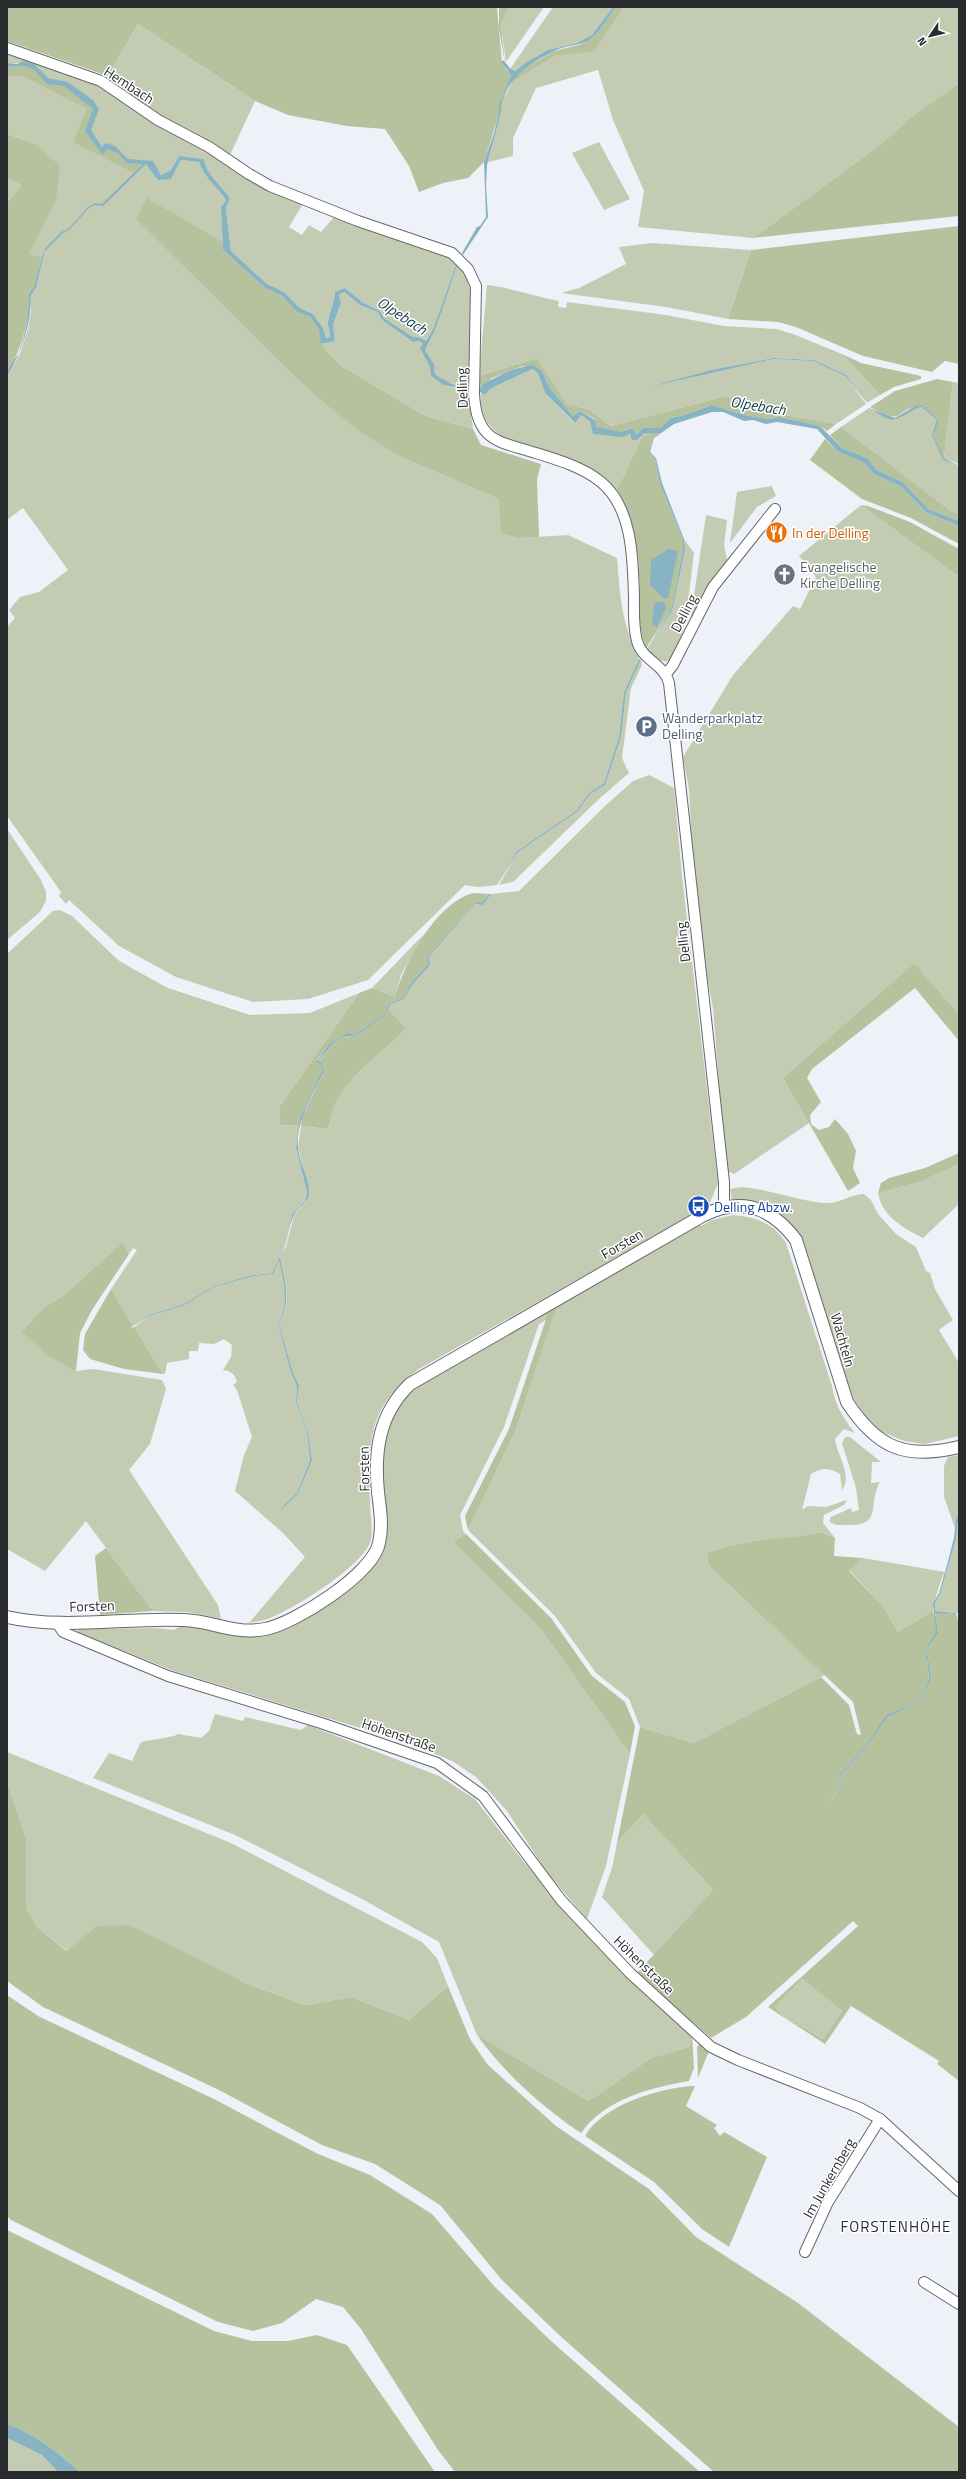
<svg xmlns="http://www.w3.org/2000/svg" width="966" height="2479" font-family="'Titillium Web',sans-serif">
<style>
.green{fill:#c3ccb3}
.forest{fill:#b6c29d;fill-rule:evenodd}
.water{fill:#87b3c2}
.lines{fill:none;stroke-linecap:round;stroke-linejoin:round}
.stream{stroke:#87b3c2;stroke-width:3}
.minor-casing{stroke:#65676d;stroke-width:12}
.tertiary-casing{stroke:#65676d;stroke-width:14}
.minor{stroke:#fff;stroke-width:10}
.tertiary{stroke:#fff;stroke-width:12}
.labels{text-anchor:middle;stroke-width:3;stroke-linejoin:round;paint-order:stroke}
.street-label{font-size:14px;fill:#2a2b2e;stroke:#fff}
.food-label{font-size:14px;fill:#c56008;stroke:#fff;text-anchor:start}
.worship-label{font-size:14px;fill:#5b616d;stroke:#fff;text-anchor:start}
.service-label{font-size:14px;fill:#4e5e75;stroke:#fff;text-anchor:start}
.transit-label{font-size:14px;fill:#164399;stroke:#fff;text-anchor:start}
.water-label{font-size:15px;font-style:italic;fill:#113a46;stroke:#fff}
.neighbourhood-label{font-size:15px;letter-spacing:1px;fill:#2a2b2e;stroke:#fff}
</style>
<rect width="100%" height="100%" fill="#eef1f7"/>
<!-- green -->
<g class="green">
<path d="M507,7H544L506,62L501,25Z"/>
<path d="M553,7H613L592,35L577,43L548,50L528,61L515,71L510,69Z"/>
<path d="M624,7H959V83L910,118L880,145L753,238L638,227L644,191L613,120L598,70L536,88L513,138V156L488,162L501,113V105L511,83L555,56L594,50Z"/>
<path d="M138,24L255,101L230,155L146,107L108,76Z"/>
<path d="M7,52L102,86L140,114L208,153L252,182L304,202L289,227L302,235L309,225L321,232L334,217L449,258L456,265L434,327L425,342L418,337H413L384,318L380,311L362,302L345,288L335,292C335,303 327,317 328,325C329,331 331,333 329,338H326L323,328L313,314L300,308L284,292L267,284L231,251L226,208L230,198C221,185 206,174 204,159L179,156L171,170L161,175L159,172L157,178L171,179L181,160L199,162C203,176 217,187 226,200L221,207L223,242L148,199L261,340L308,389L401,457L499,499L520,538L568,535L617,558C620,592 621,627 640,656L624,692L619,737L604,783L589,793L577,810L516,852L497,885L477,887L465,885L368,980L308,999L253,1002L176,977L119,946L69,900L66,904L59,896L64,887L61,892L7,816V627L15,618L9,610L20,597L39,592L68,570L23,508L7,520V377L20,354L28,329L31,311V295L36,288L45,251L44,250L42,257L28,254L56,201L35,144L7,134V73L34,64C24,61 17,64 7,63Z"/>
<path d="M599,142L630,199L604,210L572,153Z"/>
<path d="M7,178L21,185L7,203Z"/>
<path d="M652,243L751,250L728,319L666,307L561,293L579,288L626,264L619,247Z"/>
<path d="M457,266L467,276L473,305L468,389L445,381L435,374L434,364L425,350L436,328Z"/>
<path d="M487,285C512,288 534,296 559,301L558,307L566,308L567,302L666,315L724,326L776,329L793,334L842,354L880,395L867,403L846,375L814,360L773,358L711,370L644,388L710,372L773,359L813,361L845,376L866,404L836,424L751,409L726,396L611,426L588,409L567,404L537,358L479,376Z"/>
<path d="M344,292L360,305L378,312L382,320L413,342L419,341L423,344C424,358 431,363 432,377L443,385L468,391L473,429L426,416L343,367L323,347L321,344L335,341L333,325L341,305L339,295Z"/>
<path d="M532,369L538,373L545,393L574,423L581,415C598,427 622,427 637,440L643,435L617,490C586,459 544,450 503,437C485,425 480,413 481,392L485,395L490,389Z"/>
<path d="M953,382L959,383V464L944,458Z"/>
<path d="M922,407L938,420L943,460L959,466V514L951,511L841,427L869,408C906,429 890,412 922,407Z"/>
<path d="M772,486L776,496L757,507L730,543L737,492Z"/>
<path d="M861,505L959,577V1014L914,963L783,1078L809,1123L734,1174L726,1170L713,1008L706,972L692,849L689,789L683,757L733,675L793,606L800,609L816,577L799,556Z"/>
<path d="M706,515L727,520L724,546L728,563L690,622Z"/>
<path d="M684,539L694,553C691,574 686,644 672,658C664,667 651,656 647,649L672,611L685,550Z"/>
<path d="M641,660L642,665L631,688L622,758L629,773L599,799L513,882L499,885L517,853L578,811L590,794L605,785L621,737L626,692Z"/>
<path d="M649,775L674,788L682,876L718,1183L709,1205L419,1369C367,1406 368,1443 370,1502C370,1514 373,1528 371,1539C367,1564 291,1611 267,1619C262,1621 255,1622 249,1623L305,1557L283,1533L235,1491L244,1455L252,1437L237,1390L233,1385L237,1382C235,1374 231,1371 223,1370L231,1357L232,1345L224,1339L214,1344L199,1343L198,1351H189V1359L167,1363L165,1374H163L134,1327L149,1316L183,1306L214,1287L254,1276L273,1274L279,1259C284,1281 291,1303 278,1324L291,1373L297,1386L296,1402L307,1432L310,1460L297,1493L282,1507L280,1516L283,1508L298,1494L312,1460L308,1432L297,1402L299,1385L293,1373L279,1324C293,1303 285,1280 280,1257L286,1247L294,1215L306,1202L309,1192L298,1148L301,1126L328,1129C331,1120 332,1108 337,1099C354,1070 383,1053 406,1029L388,1008L391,1004L404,999L413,984L430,965L429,957L475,904L483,905L491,894L519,891L605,806L633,781Z"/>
<path d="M7,829L41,880L46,892V901L40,912L7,940Z"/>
<path d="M60,910L72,916L118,960L135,970L168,988L250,1015L310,1013L359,993L280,1106V1125L299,1126L296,1148L307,1192L305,1201L292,1214L285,1246L272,1273L253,1275L214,1286L182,1305L149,1315L133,1326L111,1289L137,1250L133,1248L129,1254L123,1242L65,1294L45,1307L76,1371L93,1369L162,1380L166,1389L150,1444L129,1470L218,1605L221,1619L188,1612L153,1611L86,1521L45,1571L7,1549V954L53,911Z"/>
<path d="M424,934L401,975L395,997L372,988Z"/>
<path d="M959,1164V1204L923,1238C904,1228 882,1217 878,1193L920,1182Z"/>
<path d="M741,1187C768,1189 795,1200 823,1203C841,1204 850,1194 864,1194L871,1200L878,1214L896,1234L916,1247L926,1271L930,1273L935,1289L953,1320L939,1330L959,1363V1436L925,1444L904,1441L882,1432L870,1422L850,1394L809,1263L799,1238L732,1200L730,1189Z"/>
<path d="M733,1215C757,1217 773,1223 786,1243L832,1386C835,1405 843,1418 855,1433L844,1429L835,1439C837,1455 853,1476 842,1490L840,1474C829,1468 822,1467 811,1474L802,1510L808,1506L826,1507L847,1500L844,1505L824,1515L823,1523L835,1538L821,1532L809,1535L754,1541L727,1546L707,1553L708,1565L825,1675L694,1743L640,1727L629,1699L596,1673L555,1616L468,1530L515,1432L553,1316L539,1324L504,1427L460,1515L463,1531L466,1534L453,1542L540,1628L630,1754L606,1866L587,1919L548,1874L507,1811L476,1777L452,1761L406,1742L174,1671L77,1632L78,1629L156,1628L174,1630L184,1624L267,1633L371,1567L385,1429L404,1394L698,1222L701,1226L712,1220Z"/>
<path d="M845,1437H850L881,1462H872L871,1483L880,1482C867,1505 884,1526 847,1525C841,1525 834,1526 829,1521L831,1517L851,1508L852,1512L859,1510L856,1488L842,1443Z"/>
<path d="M959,1455V1513L956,1519L955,1528L944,1497V1466L948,1457Z"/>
<path d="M959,1516V1613L935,1611V1603L940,1594L956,1539Z"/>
<path d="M863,1558L945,1572C941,1578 933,1604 933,1611L898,1632L883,1606L849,1570Z"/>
<path d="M215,1714L243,1721L245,1717L301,1730L308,1725L439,1776L475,1799L524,1862L623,1973L692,2036L689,2047L651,2058L589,2101L477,2035L439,1942L360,1898L235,1835L93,1778L109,1753L132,1761L141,1742L174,1736L178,1734L201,1738L209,1731Z"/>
<path d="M7,1752L231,1843L422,1942L437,1958L448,1986L409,2020L351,1997L305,2005L96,1926L68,1951L38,1928L26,1907V1838L7,1782Z"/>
<path d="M643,1814L713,1890L654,1955L602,1897L612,1868L617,1843Z"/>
<path d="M802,1979L842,2011L823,2039L785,2017L775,2007Z"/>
<path d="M7,2438L42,2455L58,2472H7Z"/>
</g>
<!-- forest -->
<g class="forest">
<path d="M7,7H497L502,63L511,76L484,162L468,178L443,183L419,192L409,166L385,129L347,126L288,115L255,101L138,24L108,76L7,41Z"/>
<path d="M499,7L508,8L501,25L505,64L499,29Z"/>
<path d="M616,7H624L594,51L555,56L511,83C517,72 549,52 562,49C573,46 584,45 593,37C602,29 609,16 616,7Z"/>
<path d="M25,66L34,70L47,84L64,86L93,109L85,131L104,155L107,148L118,153L126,163L144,164L134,173L73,142L87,109L25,77L7,75V67Z"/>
<path d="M959,83V216L753,238L880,145L910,118Z"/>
<path d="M7,134L35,144L60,166L56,201L29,254L42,257L34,288L29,294C30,323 21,348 7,374V203L21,185L7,178Z"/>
<path d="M147,198L223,242V250L265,288L282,296L297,312L310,317L319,330L323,347L343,367L426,416L473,429L481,445L541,464L537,479L539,537L520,538L501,533L499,499L401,457L356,429L308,389L136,219Z"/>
<path d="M959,226V364L945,361L932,372L863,356L796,327L778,322L728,319L751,250Z"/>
<path d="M842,354L861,363L921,376V379L894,387L880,395Z"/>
<path d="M537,358L567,404L588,409L611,426L726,396L751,409L836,424L827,431L820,426L780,417L768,419L745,415L712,405L684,415L671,418L660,428H643L637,434L632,428L621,432L595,427V419L580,411L573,416L550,388L542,371L523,366L492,378L481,390L479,376Z"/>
<path d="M937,379L953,382L944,458L933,435L939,420L922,405C891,410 907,427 870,407L895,391Z"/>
<path d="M841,427L951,511L959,514V521L928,509L904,483L877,470L867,458L842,448L830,435Z"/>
<path d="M660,432L653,438L649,453L655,459L660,484L683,539V550L671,610L646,648C636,624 641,598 639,572C638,543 631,515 617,490L643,435Z"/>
<path d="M825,439L837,451L864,463L874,474L900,486L926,512L959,526V544L911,518L862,499L810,460Z"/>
<path d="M861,505L868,506L910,522L959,549V577Z"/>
<path d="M473,893L489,894L482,903H475L428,956V964L411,983L403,998L390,1003L383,1015L354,1035L348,1034L328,1045L317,1060L322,1067L321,1073L300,1117L299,1126L280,1125V1106L359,993L372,988L395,997C405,962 435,904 473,893Z"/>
<path d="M914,963L959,1014V1048V1041L915,988L812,1069L807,1078L821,1102L810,1115L811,1124L819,1130L829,1127L835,1119L848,1134L856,1151L853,1168L860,1183L848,1191L783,1078Z"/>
<path d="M388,1008L406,1029C383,1053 354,1070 337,1100C332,1108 331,1120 328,1129L301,1126L302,1117L323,1073V1066L319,1061C327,1050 339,1033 354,1037L384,1016Z"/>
<path d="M959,1153V1164L920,1182L878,1193L881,1183L889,1178L925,1168Z"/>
<path d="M123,1242L129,1254L92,1310L80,1333L76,1371L49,1356L22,1332L45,1307L65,1294Z"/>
<path d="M111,1289L133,1326L130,1328L134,1327L163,1374L124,1369L90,1359L83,1350L85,1334Z"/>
<path d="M556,1308L515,1432L468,1530L465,1516L509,1429L548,1313Z"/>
<path d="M821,1532L835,1538L834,1556L863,1558L849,1571L883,1606L898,1632L933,1611L937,1622L936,1633L926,1648L929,1678L925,1691L911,1705L887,1716L866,1745L839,1775L841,1785L828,1805L842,1785L840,1776L867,1746L888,1717L911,1706L926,1692L931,1678L927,1649L938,1633L935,1612L955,1614L959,1625V2081L937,2064L939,2061L851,2006L825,2044L768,2007L858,1926L853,1921L746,2017L711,2038L637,1973L713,1890L643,1814L617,1843L640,1727L694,1743L821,1677L849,1705L857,1734L861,1735L853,1702L708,1565L707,1553L727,1546L754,1541L808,1535ZM802,1979L842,2011L823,2039L785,2017L775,2007Z"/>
<path d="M466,1534L551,1618L592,1676L625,1702L635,1726L630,1754L540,1628L453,1542Z"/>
<path d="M106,1548L153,1611L100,1615L95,1556Z"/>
<path d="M7,1782L26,1838V1907L38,1928L67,1951L96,1926L129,1925L246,1983L305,2005L351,1997L409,2020L448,1986L470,2039L487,2064L556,2126L649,2189L696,2237L798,2303L959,2427V2472H714L558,2334L502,2280L440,2205L375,2164L322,2145L219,2090L43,2007L7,1981Z"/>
<path d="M7,1995L38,2016L214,2099L318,2154L370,2175L432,2214L495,2287L551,2341L700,2472H455L438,2450L361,2329L343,2307L316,2299L282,2323L253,2331L218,2322L11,2220L7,2216Z"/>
<path d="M477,2035L589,2101L651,2058L689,2047L692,2036L694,2068L689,2081C650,2088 605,2099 581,2133C542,2107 504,2073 477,2035Z"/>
<path d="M700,2043L709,2051L698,2078L697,2047Z"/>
<path d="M691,2086H695L686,2106L717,2125L714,2128L720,2136L724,2132L767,2157L729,2247L702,2229L654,2182L585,2136C603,2105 657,2089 691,2086Z"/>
<path d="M7,2230L214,2331L252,2341H288L317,2335L347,2345L435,2472H80C58,2452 35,2434 7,2424Z"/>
</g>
<!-- water -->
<g class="water">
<path d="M613,7H616C609,16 602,29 593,37C583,46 571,44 559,49C534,60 499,82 501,113L487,165L486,186L488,217L463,255L462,253L477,227L480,226L486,217L484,162L494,133L499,113V105L511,76L508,72L510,69L515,71L528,61L548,50L577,43L592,35Z"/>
<path d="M24,61L34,64L48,78L68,82L93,100L99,109L91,130L102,147L106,143L115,146L128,159L153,161L161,175L171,170L179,156L204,159C206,174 221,185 230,198L226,208L231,251L267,284L284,292L300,308L313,314L323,328L326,338H329C331,333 329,331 328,325C327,317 335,303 335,292L345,288L362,302L380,311L384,318L413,337H418L426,341L434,327L456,265L457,266L436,328L425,350L434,364L435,374C448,384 464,389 480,390L481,386C495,376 516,367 533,365L542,371L550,388L573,416L580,411L595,420L596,427L621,432L632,428L637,434L643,428H660L671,418L684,415L712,405L745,415L768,419L780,417L820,426L842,448L867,458L877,470L904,483L928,509L959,521V526L926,512L900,486L874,474L864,463L837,451L817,429L777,422L766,424L753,420L744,421L723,412H712L674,424L654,438L650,452L656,458L662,483L684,539L685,550L672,611L647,649L671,610L683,550V539L660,484L655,459L649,453L653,438L659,433L644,434L637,440H632L630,434L622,437L593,434L590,421L581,415L575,423L545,393L538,373L532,369L490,389L485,395L480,392L443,385L431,376C431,364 425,359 420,348L423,344L419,341L413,342L382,320L378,312L360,305L344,292L339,295L341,304L333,325L335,341L321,344L319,330L310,317L297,312L282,296L265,288L223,250L221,207L226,200C217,187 203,176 199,162L181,160L171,179L158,180L146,164L103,206L95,205L89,208L69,230L63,233L45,251L36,288L31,295C31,326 22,351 7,377C7,368 15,360 19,352C26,333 29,314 29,294L34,287L44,250L61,232L68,229L88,207L95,203L102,204L143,164L126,163L118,153L107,149L103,155L85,131L93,109L64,86L47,84L34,70L25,66L7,67V63L17,64Z"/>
<path d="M773,358L814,360L846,375L867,403L845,376L813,361L773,359L644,388L711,370Z"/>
<path d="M922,405L939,420L933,435L944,458L959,466L943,460L932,435L937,420L922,407C912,408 899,422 889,419C882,417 875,411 869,408L895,418L915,406Z"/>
<path d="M668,549L678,551L668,598L664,599L650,585L651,560Z"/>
<path d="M658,601L665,603L666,608L657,627L652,625L654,604Z"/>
<path d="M639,659L641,660L626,692L621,737L605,785L590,794L578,811L517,853L497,885L516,852L577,810L589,793L604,783L619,737L624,692Z"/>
<path d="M489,894H491L483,905L475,904L429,957L430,965L413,984L404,999L391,1004L384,1016L354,1037C340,1032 327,1050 319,1060L323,1066V1073C312,1096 296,1121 298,1148C299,1161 309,1179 309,1192C309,1204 297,1207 293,1217C287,1231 288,1244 280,1257C285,1280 292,1303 279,1324L293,1373L299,1385L297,1402L308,1432L312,1460L298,1494L283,1508L280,1516L282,1507L297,1493L310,1460L307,1432L296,1402L297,1386L291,1373L278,1324C290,1304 284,1282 279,1260L273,1274L254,1276L214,1287L183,1306L149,1316L130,1328L149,1315L182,1305L214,1286L253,1275L272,1273L285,1246L292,1214L305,1201L307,1192L296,1148L300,1117L321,1073L322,1067L317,1061L328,1045L348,1033L354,1035L383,1015L390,1003L403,998L411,983L428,964V956L475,903H482Z"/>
<path d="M959,1513L956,1539L940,1594L935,1603V1611L956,1613L959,1625L955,1614L935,1613L938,1633L927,1649L931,1678L926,1692L911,1706L888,1717L867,1746L840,1776L842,1785L829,1806L841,1785L839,1775L866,1745L887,1715L911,1705L925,1691L929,1678L926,1648L936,1632L933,1603L939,1593L947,1565L954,1538L956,1519Z"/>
<path d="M7,2424C35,2434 58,2452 80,2472H58L42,2455L7,2438Z"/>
</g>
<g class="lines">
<!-- stream -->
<path class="stream" d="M503,62L512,73"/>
<defs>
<g id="minor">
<path d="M7,48L101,81L158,120L209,147L249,174L270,186L358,221L452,253L468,269L476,286L474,394C475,408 477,422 487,433C497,443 513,446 526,450C551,458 580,465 601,482C633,508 633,561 634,598C634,613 633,626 637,641C642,660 664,664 669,683L724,1182V1207"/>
<path d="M666,674L673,665L713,587L775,509"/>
<path d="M57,1623L63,1632L168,1676L321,1723L437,1763L483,1796L561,1900L630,1973L711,2047L738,2060L860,2108L880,2119L959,2191"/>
<path d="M805,2252L828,2202L880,2119"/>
<path d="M924,2282L959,2304"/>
</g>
<path id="tertiary" d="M7,1617C65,1630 126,1617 184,1620C213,1621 234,1635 265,1629C294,1624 373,1574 379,1543C383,1526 380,1509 378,1492C374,1450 379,1414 410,1384L702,1216C741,1196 771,1207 796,1240L847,1402C877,1448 905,1460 959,1447"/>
</defs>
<!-- minor casing -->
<use href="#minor" class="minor-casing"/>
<!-- tertiary casing -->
<use href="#tertiary" class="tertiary-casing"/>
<!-- minor -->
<use href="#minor" class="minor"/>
<!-- tertiary -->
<use href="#tertiary" class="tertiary"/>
</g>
<!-- icons -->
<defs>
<symbol id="restaurant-disc" viewBox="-11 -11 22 22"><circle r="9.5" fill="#e8710a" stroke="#fff"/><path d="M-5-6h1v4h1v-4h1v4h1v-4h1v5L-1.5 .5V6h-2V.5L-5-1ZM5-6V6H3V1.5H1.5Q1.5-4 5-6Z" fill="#fff"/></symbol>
<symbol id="church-disc" viewBox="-11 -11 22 22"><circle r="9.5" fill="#6b7280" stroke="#fff"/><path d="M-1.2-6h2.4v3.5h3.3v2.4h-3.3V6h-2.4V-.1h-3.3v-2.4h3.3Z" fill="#fff"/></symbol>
<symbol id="parking-disc" viewBox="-11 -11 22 22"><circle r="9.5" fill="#5c6f8a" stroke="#fff"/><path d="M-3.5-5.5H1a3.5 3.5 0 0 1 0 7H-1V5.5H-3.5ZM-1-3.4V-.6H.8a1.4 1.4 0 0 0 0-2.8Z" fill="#fff"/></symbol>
<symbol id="bus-disc" viewBox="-11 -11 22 22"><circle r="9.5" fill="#1a4fb4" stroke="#fff"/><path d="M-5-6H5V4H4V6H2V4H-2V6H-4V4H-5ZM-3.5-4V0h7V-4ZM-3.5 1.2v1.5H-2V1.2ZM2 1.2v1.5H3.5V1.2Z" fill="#fff"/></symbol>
</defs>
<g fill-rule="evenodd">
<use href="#restaurant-disc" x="764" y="520" width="25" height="25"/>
<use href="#church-disc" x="772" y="562" width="25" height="25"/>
<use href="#parking-disc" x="634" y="714" width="25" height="25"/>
<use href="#bus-disc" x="686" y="1194" width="25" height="25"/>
</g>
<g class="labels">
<!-- street labels -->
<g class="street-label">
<text transform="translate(129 85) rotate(33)" y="5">Hembach</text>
<text transform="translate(462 388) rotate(-92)" y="5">Delling</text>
<text transform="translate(684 613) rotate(-62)" y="5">Delling</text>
<text transform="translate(683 942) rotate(-97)" y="5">Delling</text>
<text transform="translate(622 1244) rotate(-30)" y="5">Forsten</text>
<text transform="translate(843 1340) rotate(74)" y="5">Wachteln</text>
<text transform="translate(364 1469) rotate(-91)" y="5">Forsten</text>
<text transform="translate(92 1606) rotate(-2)" y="5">Forsten</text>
<text transform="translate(399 1735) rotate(19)" y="5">Höhenstraße</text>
<text transform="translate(644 1965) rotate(44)" y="5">Höhenstraße</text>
<text transform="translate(829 2178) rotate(-60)" y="5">Im Junkernberg</text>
</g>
<!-- food labels -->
<g class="food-label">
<text x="792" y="538">In der Delling</text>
</g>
<!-- worship labels -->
<g class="worship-label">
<text x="800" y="572">Evangelische<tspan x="800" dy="16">Kirche Delling</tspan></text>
</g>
<!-- service labels -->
<g class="service-label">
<text x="662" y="723">Wanderparkplatz<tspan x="662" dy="16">Delling</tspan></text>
</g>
<!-- transit labels -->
<g class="transit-label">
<text x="714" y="1212">Delling Abzw.</text>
</g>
<!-- water labels -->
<g class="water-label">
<text transform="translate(402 316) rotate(33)" y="5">Olpebach</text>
<text transform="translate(758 406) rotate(9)" y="5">Olpebach</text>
</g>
<!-- neighbourhood labels -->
<g class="neighbourhood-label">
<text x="896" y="2232">FORSTENHÖHE</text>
</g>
</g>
<!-- border -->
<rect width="966" height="2479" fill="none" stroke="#2a2b2e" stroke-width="16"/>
<!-- north arrow -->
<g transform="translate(930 36) rotate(235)" stroke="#ffffff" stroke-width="3" paint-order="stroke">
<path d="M0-3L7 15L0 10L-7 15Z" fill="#2a2b2e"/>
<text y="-6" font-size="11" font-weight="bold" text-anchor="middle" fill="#2a2b2e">N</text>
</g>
</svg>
